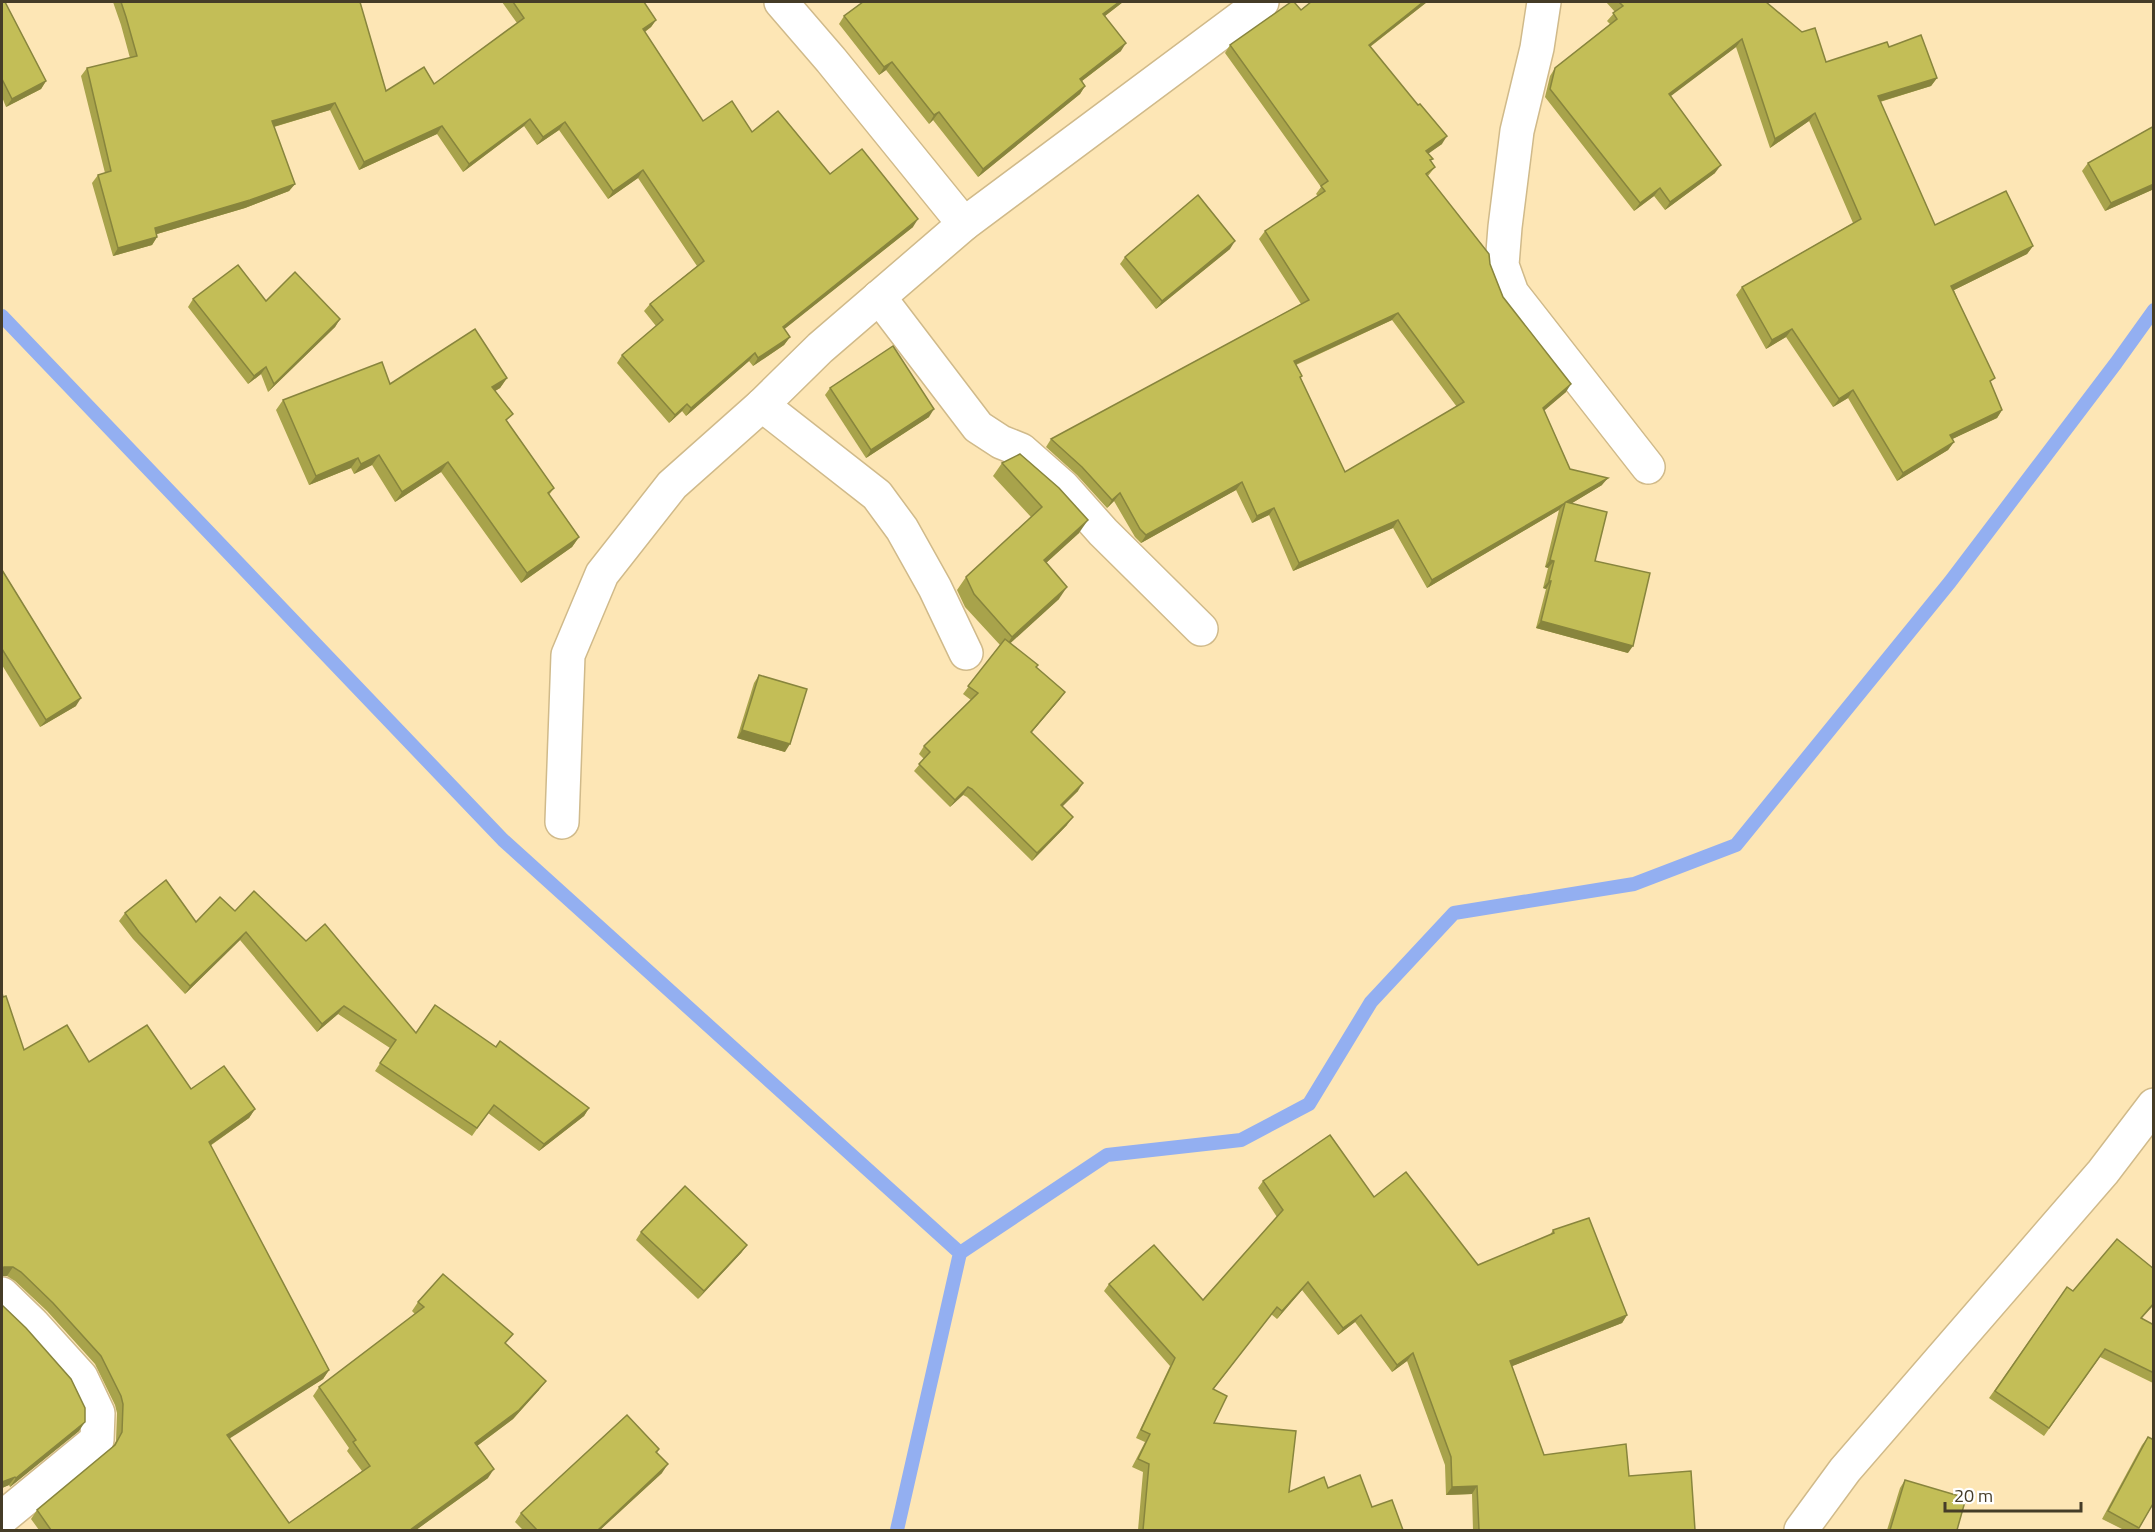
<svg xmlns="http://www.w3.org/2000/svg" width="2155" height="1532" font-family="'Titillium Web',sans-serif">
<style>
.lines{fill:none;stroke-linecap:round;stroke-linejoin:round}
.stream{stroke:#93aff1;stroke-width:14}
.minor-casing{stroke:#d0ba8a;stroke-width:36}
.minor{stroke:#fff;stroke-width:33}
.wall{fill:#a8a34b;fill-rule:evenodd}
.shaded-wall{fill:#88853d}
.building{fill:#c3be57;stroke:#88853d;stroke-width:1.5;fill-rule:evenodd}
</style>
<rect width="100%" height="100%" fill="#fde6b5"/>
<g class="lines">
<!-- stream -->
<g class="stream">
<path d="M2,316L503,840L960,1253L897,1530"/>
<path d="M960,1253L1107,1155L1241,1140L1309,1104L1371,1002L1454,913L1634,884L1736,845L1950,582L2116,363L2154,310"/>
</g>
<defs>
<g id="minor">
<path d="M781,2L831,60L964,224"/>
<path d="M1544,2L1537,48L1517,131L1505,227L1502,265L1512,293L1648,467"/>
<path d="M879,297L978,427L1001,442L1021,450L1063,487L1103,532L1201,629"/>
<path d="M762,405L877,495L902,529L935,588L966,653"/>
<path d="M562,822L568,655L602,574L672,485L762,405L820,348L964,224L1262,2"/>
<path d="M2,1294L33,1324L81,1377L98,1413L97,1440L2,1518"/>
<path d="M1801,1530L1845,1470L2103,1172L2154,1105"/>
</g>
</defs>
<!-- minor casing -->
<use href="#minor" class="minor-casing"/>
<!-- minor -->
<use href="#minor" class="minor"/>
</g>
<!-- wall -->
<g class="wall">
<path d="M2,2L46,81L41,89L6,107L2,97Z"/>
<path d="M113,2H360L386,91L434,84L517,23L502,2H644L656,20L651,27L645,32L703,121L752,132L830,174L913,227L784,329L790,337L784,345L753,366L749,361L686,416L682,411L669,423L617,363L622,355L656,326L644,311L650,304L697,266L638,178L608,199L559,130L537,145L524,126L463,172L437,134L359,170L330,110L274,127L295,184L289,191L245,208L157,234V237L152,245L113,256L92,183L98,175L105,173L81,76L87,68L130,58L121,25Z"/>
<path d="M859,2H1123L1105,16L1121,51L1082,81L1085,86L1080,94L978,177L933,120L929,124L886,70L879,75L839,24L844,16L861,3Z"/>
<path d="M1311,2H1427L1370,47L1442,144L1428,153L1431,161L1435,167L1428,176L1490,264L1503,297L1566,392L1544,410L1570,469L1602,485L1572,503L1595,561L1628,653L1536,628L1546,589L1543,588L1548,568L1545,567L1559,510L1427,588L1393,528L1293,571L1269,515L1252,523L1236,490L1141,543L1135,537L1114,501L1107,508L1077,475L1046,447L1051,439L1301,304L1259,239L1265,231L1318,196L1316,194L1321,187L1225,53L1230,45L1301,10ZM1392,320L1457,407L1345,472L1300,379L1302,376L1296,365Z"/>
<path d="M1606,2H1766L1826,62L1889,47L1937,78L1931,86L1880,102L1935,225L2033,246L2027,254L1954,290L1991,384L2002,410L1997,418L1952,439L1954,442L1948,450L1897,481L1848,398L1833,407L1786,337L1766,349L1736,295L1742,287L1853,223L1809,121L1770,148L1736,47L1670,96L1715,173L1665,210L1654,196L1634,211L1545,97L1550,76L1555,68L1610,24L1607,21L1615,12Z"/>
<path d="M2088,163L2154,189L2105,211L2082,171Z"/>
<path d="M1230,249L1156,309L1120,264L1125,257Z"/>
<path d="M193,299L266,301L340,319L335,327L268,392L261,374L248,384L188,307Z"/>
<path d="M507,378L500,388L495,391L507,422L554,488L549,495L579,537L572,547L521,583L441,472L395,502L372,465L354,474L351,468L309,485L276,410L283,400L390,384Z"/>
<path d="M830,388L929,417L866,458L825,395Z"/>
<path d="M1002,463L1079,533L1046,563L1059,599L1010,643L1036,667L1060,699L1031,733L1078,791L1062,806L1067,825L1032,861L967,797L963,795L950,807L914,771L924,759L919,754L924,746L971,700L963,694L1000,645L965,607L957,590L966,577L1031,517L993,476Z"/>
<path d="M2,570L76,706L40,727L2,665Z"/>
<path d="M759,675L785,752L737,738L754,683Z"/>
<path d="M235,911L306,941L416,1033L496,1047L589,1108L584,1116L539,1151L488,1113L472,1136L375,1071L390,1048L338,1014L317,1032L240,940L185,994L133,939L119,921L125,913L196,922Z"/>
<path d="M24,1050L89,1062L191,1089L255,1109L249,1118L210,1146L329,1370L323,1379L229,1438L289,1523L362,1471L347,1451L349,1448L313,1396L319,1387L415,1314L412,1311L418,1302L506,1344L539,1390L513,1419L477,1446L488,1478L416,1530H39L31,1519L37,1510L112,1448L116,1441L117,1413L115,1405L95,1364L47,1311L15,1281L7,1276Z"/>
<path d="M1263,1181L1374,1197L1478,1265L1550,1235L1553,1230L1627,1315L1622,1323L1512,1366L1544,1455L1629,1476L1695,1530H1473L1472,1494L1446,1495L1445,1465L1407,1361L1392,1372L1355,1322L1338,1335L1302,1290L1277,1319L1271,1314L1213,1390L1214,1423L1289,1492L1328,1488L1372,1507L1403,1530H1138L1143,1472L1132,1467L1145,1442L1136,1438L1170,1366L1104,1291L1109,1284L1203,1300L1277,1217L1258,1188Z"/>
<path d="M641,1232L747,1245L741,1253L698,1299L636,1240Z"/>
<path d="M2154,1269V1305L2141,1319L2154,1325L2153,1383L2100,1357L2044,1436L1989,1398L2067,1287L2073,1291Z"/>
<path d="M2,1305L79,1431L10,1487L9,1485L2,1488Z"/>
<path d="M2148,1437L2154,1502L2138,1530H2124L2102,1519L2142,1445Z"/>
<path d="M659,1449L657,1453L662,1473L600,1530H523L515,1522L521,1513Z"/>
<path d="M1905,1480L1957,1530H1887L1900,1488Z"/>
</g>
<!-- shaded-wall -->
<g class="shaded-wall">
<path d="M1119,2H1123L1097,22L1103,14Z"/>
<path d="M1423,2H1427L1363,52L1369,45Z"/>
<path d="M656,20L651,27L637,37L643,29Z"/>
<path d="M1742,39L1736,47L1663,102L1669,94Z"/>
<path d="M1126,43L1121,51L1074,87L1080,79Z"/>
<path d="M892,62L886,70L879,75L884,67Z"/>
<path d="M1937,78L1931,86L1872,104L1878,96Z"/>
<path d="M46,81L41,89L6,107L12,99Z"/>
<path d="M1085,86L1080,94L978,177L983,169Z"/>
<path d="M335,103L330,110L266,129L272,121Z"/>
<path d="M939,112L933,120L929,124L934,115Z"/>
<path d="M1815,113L1809,121L1770,148L1775,139Z"/>
<path d="M530,119L524,126L463,172L469,164Z"/>
<path d="M565,122L559,130L537,145L543,137Z"/>
<path d="M442,126L437,134L359,170L364,162Z"/>
<path d="M1447,136L1442,144L1421,159L1426,151Z"/>
<path d="M1721,165L1715,173L1665,210L1670,202Z"/>
<path d="M643,170L638,178L608,199L613,191Z"/>
<path d="M295,184L289,191L245,208L150,236L155,228Z"/>
<path d="M2154,184V189L2105,211L2111,203Z"/>
<path d="M1660,188L1654,196L1634,211L1640,203Z"/>
<path d="M918,219L913,227L777,335L783,327Z"/>
<path d="M157,237L152,245L113,256L118,248Z"/>
<path d="M1235,241L1230,249L1156,309L1162,301Z"/>
<path d="M2033,246L2027,254L1946,294L1951,286Z"/>
<path d="M1398,313L1392,320L1288,368L1294,361Z"/>
<path d="M340,319L335,327L268,392L274,384Z"/>
<path d="M1792,329L1786,337L1766,349L1772,340Z"/>
<path d="M790,337L784,345L753,366L758,358Z"/>
<path d="M755,353L749,361L686,416L691,408Z"/>
<path d="M266,367L261,374L248,384L254,376Z"/>
<path d="M507,378L500,388L485,397L492,387Z"/>
<path d="M1571,384L1566,392L1538,416L1543,408Z"/>
<path d="M1853,390L1848,398L1833,407L1839,399Z"/>
<path d="M687,404L682,411L669,423L675,415Z"/>
<path d="M934,409L929,417L866,458L871,450Z"/>
<path d="M2002,410L1997,418L1944,443L1950,435Z"/>
<path d="M1954,442L1948,450L1897,481L1903,473Z"/>
<path d="M379,455L372,465L354,474L361,464Z"/>
<path d="M358,458L351,468L309,485L316,476Z"/>
<path d="M448,462L441,472L395,502L402,492Z"/>
<path d="M1608,478L1602,485L1564,508L1566,502Z"/>
<path d="M1242,482L1236,490L1141,543L1146,535Z"/>
<path d="M1120,493L1114,501L1107,508L1112,500Z"/>
<path d="M1565,503L1559,510L1427,588L1432,580Z"/>
<path d="M1274,508L1269,515L1252,523L1257,516Z"/>
<path d="M1088,520L1079,533L1035,573L1044,560Z"/>
<path d="M1398,520L1393,528L1293,571L1299,563Z"/>
<path d="M579,537L572,547L521,583L527,573Z"/>
<path d="M1550,560L1554,561L1548,568L1545,567Z"/>
<path d="M1549,581H1551L1546,589L1543,588Z"/>
<path d="M1067,587L1059,599L1003,650L1012,637Z"/>
<path d="M1541,621L1633,646L1628,653L1536,628Z"/>
<path d="M1065,692L1060,699L1025,740L1031,732Z"/>
<path d="M81,698L76,706L40,727L46,720Z"/>
<path d="M742,730L790,744L785,752L737,738Z"/>
<path d="M1083,783L1078,791L1056,813L1061,805Z"/>
<path d="M968,787L963,795L950,807L955,800Z"/>
<path d="M1073,817L1067,825L1032,861L1037,853Z"/>
<path d="M246,932L240,940L185,994L190,986Z"/>
<path d="M344,1006L338,1014L317,1032L322,1024Z"/>
<path d="M589,1108L584,1116L539,1151L544,1144Z"/>
<path d="M255,1109L249,1118L202,1151L209,1142Z"/>
<path d="M747,1245L741,1253L698,1299L704,1291Z"/>
<path d="M4,1267H13L7,1276H2V1268Z"/>
<path d="M1308,1282L1302,1290L1277,1319L1282,1311Z"/>
<path d="M1361,1315L1355,1322L1338,1335L1343,1328Z"/>
<path d="M1627,1315L1622,1323L1505,1369L1510,1361Z"/>
<path d="M1413,1353L1407,1361L1392,1372L1397,1365Z"/>
<path d="M329,1370L323,1379L221,1444L227,1435Z"/>
<path d="M546,1381L539,1390L513,1419L469,1452L475,1443Z"/>
<path d="M85,1422L79,1431L10,1487L16,1478Z"/>
<path d="M668,1464L662,1473L600,1530H597Z"/>
<path d="M494,1469L488,1478L416,1530H410Z"/>
<path d="M15,1477L9,1485L2,1488V1482Z"/>
<path d="M1477,1486L1472,1494L1446,1495L1452,1487Z"/>
</g>
<!-- building -->
<g class="building">
<path d="M2,2H5L46,81L12,99L2,79Z"/>
<path d="M121,2H360L386,91L424,67L434,84L524,18L513,2H644L656,20L643,29L703,121L732,101L752,132L778,111L830,174L862,149L918,219L783,327L790,337L758,358L755,353L691,408L687,404L675,415L622,355L663,320L650,304L704,261L643,170L613,191L565,122L543,137L530,119L469,164L442,126L364,162L335,103L272,121L295,184L250,200L155,228L157,237L118,248L98,175L111,171L87,68L137,56L126,17Z"/>
<path d="M863,2H1119L1103,14L1126,43L1080,79L1085,86L983,169L939,112L934,115L892,62L884,67L844,16Z"/>
<path d="M1291,2H1294L1301,10L1311,2H1423L1369,45L1418,105L1420,104L1447,136L1426,151L1433,159L1430,160L1435,167L1426,174L1489,254L1490,264L1503,297L1571,384L1543,408L1570,469L1608,478L1566,502L1607,512L1595,561L1650,573L1633,646L1541,621L1551,581H1549L1554,561L1550,560L1565,503L1432,580L1398,520L1299,563L1274,508L1257,516L1242,482L1146,535L1140,529L1120,493L1112,500L1082,467L1051,439L1309,300L1265,231L1325,191L1321,186L1328,181L1230,45ZM1398,313L1464,402L1345,472L1300,377L1302,376L1294,361Z"/>
<path d="M1619,2H1766L1802,32L1815,28L1826,62L1887,42L1889,47L1921,35L1937,78L1878,96L1935,225L2006,191L2033,246L1951,286L1995,378L1990,381L2002,410L1950,435L1954,442L1903,473L1853,390L1839,399L1792,329L1772,340L1742,287L1861,219L1815,113L1775,139L1742,39L1669,94L1721,165L1670,202L1660,188L1640,203L1550,89L1555,68L1617,19L1613,13L1623,6Z"/>
<path d="M2154,126V184L2111,203L2088,163Z"/>
<path d="M1198,195L1235,241L1162,301L1125,257Z"/>
<path d="M238,265L266,301L295,272L340,319L274,384L266,367L254,376L193,299Z"/>
<path d="M475,329L507,378L492,387L513,414L506,420L554,488L548,493L579,537L527,573L448,462L402,492L379,455L361,464L358,458L316,476L283,400L382,362L390,384Z"/>
<path d="M893,346L934,409L871,450L830,388Z"/>
<path d="M1020,454L1059,488L1088,520L1044,560L1067,587L1012,637L974,594L966,577L1042,507L1002,463Z"/>
<path d="M2,570L81,698L46,720L2,649Z"/>
<path d="M1005,639L1038,665L1036,667L1065,692L1031,732L1083,783L1061,805L1073,817L1037,853L972,789L968,787L955,800L919,764L930,752L924,746L978,693L968,686Z"/>
<path d="M759,675L807,689L790,744L742,730Z"/>
<path d="M166,880L196,922L220,897L235,911L254,891L306,941L325,924L416,1033L435,1005L496,1047L500,1041L589,1108L544,1144L494,1105L477,1128L380,1063L396,1040L344,1006L322,1024L246,932L190,986L139,932L125,913Z"/>
<path d="M2,993L3,997L6,996L24,1050L67,1025L89,1062L147,1025L191,1089L224,1066L255,1109L209,1142L329,1370L227,1435L289,1523L370,1466L353,1442L356,1440L319,1387L424,1307L418,1302L443,1274L513,1334L505,1343L546,1381L519,1410L475,1443L494,1469L410,1530H51L37,1510L115,1445L122,1432L123,1404L121,1396L101,1356L53,1303L21,1272L13,1267H4L2,1268Z"/>
<path d="M1330,1135L1374,1197L1406,1172L1478,1265L1554,1233L1553,1230L1589,1218L1627,1315L1510,1361L1544,1455L1626,1444L1629,1476L1691,1471L1695,1530H1479L1477,1486L1452,1487L1451,1457L1413,1353L1397,1365L1361,1315L1343,1328L1308,1282L1282,1311L1277,1307L1213,1389L1227,1396L1214,1423L1296,1431L1289,1492L1324,1477L1328,1488L1360,1475L1372,1507L1392,1500L1403,1530H1143L1149,1464L1138,1459L1150,1434L1141,1430L1175,1358L1109,1284L1154,1245L1203,1300L1283,1210L1263,1181Z"/>
<path d="M685,1186L747,1245L704,1291L641,1232Z"/>
<path d="M2117,1239L2154,1269V1303L2141,1318L2154,1325V1373L2105,1349L2049,1428L1995,1391L2067,1287L2073,1291Z"/>
<path d="M2,1305L26,1328L71,1379L85,1408V1422L16,1478L15,1477L2,1482Z"/>
<path d="M627,1415L659,1449L656,1452L668,1464L598,1530H599H537L521,1513Z"/>
<path d="M2148,1437L2154,1440V1502L2139,1528L2108,1511Z"/>
<path d="M1905,1480L1966,1498L1957,1530H1890Z"/>
</g>
<!-- border -->
<rect width="2155" height="1532" fill="none" stroke="#453c28" stroke-width="6"/>
<!-- scale -->
<path d="M1945 1502v9h136v-9" fill="none" stroke="#453c28" stroke-width="3"/>
<text x="1954" y="1502" font-size="18" fill="#453c28" stroke="#ffffff" stroke-width="4.5" paint-order="stroke">20 m</text>
</svg>
